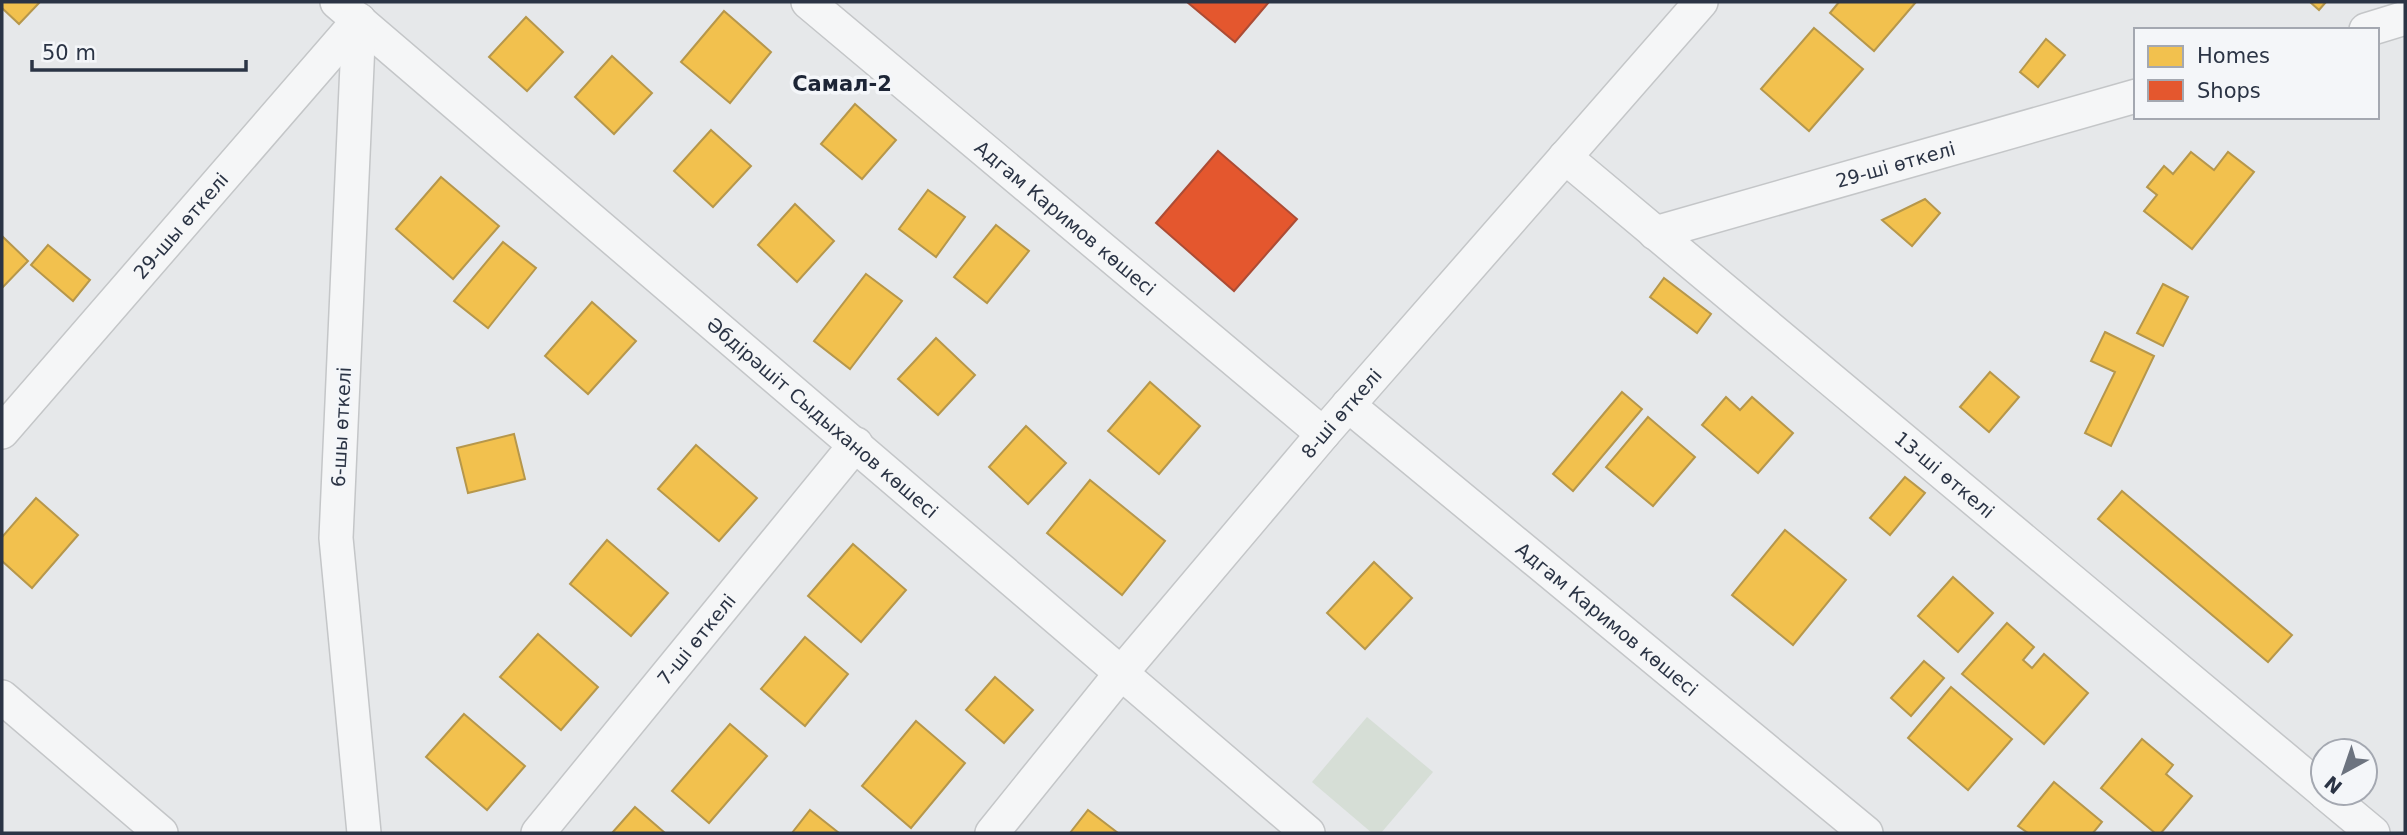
<svg xmlns="http://www.w3.org/2000/svg" width="2407" height="835" font-family="'DejaVu Sans',sans-serif">
<style>
.green{fill:#d6ded6}
.homes{fill:#f2c14e;stroke:#b6974b;stroke-width:2}
.shops{fill:#e4572e;stroke:#ac4c35;stroke-width:2}
.lines{fill:none;stroke-linecap:round;stroke-linejoin:round}
.street-casing{stroke:#c4c6c8;stroke-width:36}
.street{stroke:#f5f6f7;stroke-width:33}
.labels{text-anchor:middle;stroke-width:7;stroke-linejoin:round;paint-order:stroke}
.street-label{font-size:19px;fill:#2b3445;stroke:#f4f6f9}
.neighbourhood-label{font-size:21px;font-weight:bold;fill:#1d2536;stroke:#f4f6f9}
</style>
<rect width="100%" height="100%" fill="#e6e8ea"/>
<!-- green -->
<path class="green" d="M1367,717L1433,772L1381,833H1372L1312,782Z"/>
<!-- homes -->
<g class="homes">
<path d="M2,2H40L19,24L2,8Z"/>
<path d="M1839,2H1916L1874,51L1830,13Z"/>
<path d="M2310,2H2326L2319,10Z"/>
<path d="M724,11L771,52L730,103L681,62Z"/>
<path d="M526,17L563,52L527,91L489,57Z"/>
<path d="M1814,28L1863,69L1809,131L1761,89Z"/>
<path d="M2046,39L2065,55L2038,87L2020,72Z"/>
<path d="M612,56L652,93L614,134L575,97Z"/>
<path d="M855,104L896,140L862,179L821,144Z"/>
<path d="M711,130L751,166L713,207L674,171Z"/>
<path d="M2191,152L2214,170L2228,152L2254,172L2192,249L2144,211L2157,195L2147,187L2164,166L2173,174Z"/>
<path d="M441,177L499,226L453,279L396,229Z"/>
<path d="M928,190L965,217L936,257L899,229Z"/>
<path d="M1925,199L1940,213L1912,246L1882,220Z"/>
<path d="M795,204L834,241L797,282L758,245Z"/>
<path d="M996,225L1029,251L987,303L954,277Z"/>
<path d="M2,236L28,261L2,288Z"/>
<path d="M503,242L536,268L488,328L454,301Z"/>
<path d="M48,245L90,280L73,301L31,265Z"/>
<path d="M866,274L902,301L850,369L814,341Z"/>
<path d="M1664,278L1711,314L1697,333L1650,297Z"/>
<path d="M2163,284L2188,297L2163,346L2137,333Z"/>
<path d="M592,302L636,341L588,394L545,356Z"/>
<path d="M2105,332L2154,356L2111,446L2085,433L2115,372L2091,361Z"/>
<path d="M936,338L975,375L938,415L898,379Z"/>
<path d="M1990,372L2019,397L1989,432L1960,407Z"/>
<path d="M1150,382L1200,426L1159,474L1108,431Z"/>
<path d="M1622,392L1642,409L1573,491L1553,474Z"/>
<path d="M1726,397L1740,410L1752,397L1793,433L1758,473L1702,425Z"/>
<path d="M1648,417L1695,457L1653,506L1606,467Z"/>
<path d="M1026,426L1066,463L1028,504L989,467Z"/>
<path d="M514,434L525,479L468,493L457,448Z"/>
<path d="M696,445L757,498L719,541L658,489Z"/>
<path d="M1905,477L1925,493L1890,535L1870,518Z"/>
<path d="M1090,480L1165,541L1122,595L1047,533Z"/>
<path d="M2122,491L2292,635L2268,662L2098,519Z"/>
<path d="M36,498L78,535L32,588L2,561V537Z"/>
<path d="M1785,530L1846,580L1793,645L1732,595Z"/>
<path d="M607,540L668,593L631,636L570,584Z"/>
<path d="M853,544L906,590L861,642L808,596Z"/>
<path d="M1374,562L1412,598L1365,649L1327,613Z"/>
<path d="M1953,577L1993,613L1958,652L1918,616Z"/>
<path d="M2007,623L2034,647L2023,660L2032,668L2044,654L2088,693L2044,744L1962,674Z"/>
<path d="M538,634L598,687L561,730L500,677Z"/>
<path d="M805,637L848,674L805,726L761,689Z"/>
<path d="M1924,661L1944,678L1911,716L1891,698Z"/>
<path d="M995,677L1033,710L1004,743L966,710Z"/>
<path d="M1951,687L2012,739L1968,790L1908,738Z"/>
<path d="M464,714L525,766L487,810L426,757Z"/>
<path d="M916,721L965,763L911,828L862,786Z"/>
<path d="M730,724L767,756L709,823L672,791Z"/>
<path d="M2142,739L2173,765L2166,774L2192,796L2161,833H2155L2101,788Z"/>
<path d="M2054,782L2102,822L2093,833H2028L2018,826Z"/>
<path d="M635,807L665,833H612Z"/>
<path d="M810,810L839,833H792Z"/>
<path d="M1088,810L1118,833H1070Z"/>
</g>
<!-- shops -->
<g class="shops">
<path d="M1187,2H1269L1235,42Z"/>
<path d="M1218,151L1297,219L1234,291L1156,223Z"/>
</g>
<g class="lines">
<defs>
<g id="street">
<path id="s1" d="M337,2L1308,833"/>
<path id="s2" d="M808,2L1323,434"/>
<path d="M359,20L336,538L364,833"/>
<path d="M2366,30L2405,18"/>
<path id="s3" d="M1565,157L2323,791"/>
<path id="s4" d="M1655,233L2136,96"/>
<path id="s5" d="M1348,405L1866,833"/>
<path id="s6" d="M2,432L359,20"/>
<path d="M2,697L161,833"/>
<path d="M2325,793L2373,833"/>
<path id="s7" d="M538,833L856,444"/>
<path id="s8" d="M992,833L1122,672L1323,434L1701,2"/>
</g>
</defs>
<!-- street casing -->
<use href="#street" class="street-casing"/>
<!-- street -->
<use href="#street" class="street"/>
</g>
<g class="labels">
<!-- street labels -->
<g class="street-label">
<text dy="7" stroke="none"><textPath href="#s4" startOffset="250">29-ші өткелі</textPath></text>
<text dy="7" stroke="none"><textPath href="#s2" startOffset="336">Адгам Каримов көшесі</textPath></text>
<text dy="7" stroke="none"><textPath href="#s6" startOffset="273">29-шы өткелі</textPath></text>
<text dy="7" stroke="none"><textPath href="#s8" startOffset="546">8-ші өткелі</textPath></text>
<text dy="7" stroke="none"><textPath href="#s1" startOffset="639">Әбдірәшіт Сыдыханов көшесі</textPath></text>
<text transform="translate(341 427) rotate(-87)" y="7">6-шы өткелі</text>
<text dy="7" stroke="none"><textPath href="#s3" startOffset="495">13-ші өткелі</textPath></text>
<text dy="7" stroke="none"><textPath href="#s5" startOffset="336">Адгам Каримов көшесі</textPath></text>
<text dy="7" stroke="none"><textPath href="#s7" startOffset="250">7-ші өткелі</textPath></text>
</g>
<!-- neighbourhood labels -->
<g class="neighbourhood-label">
<text x="842" y="91">Самал-2</text>
</g>
</g>
<!-- border -->
<rect width="2407" height="835" fill="none" stroke="#2b3445" stroke-width="7"/>
<!-- legend -->
<rect x="2134" y="28" width="245" height="91" fill="#f4f6f9" stroke="#a4a8b1" stroke-width="2"/>
<rect x="2148" y="46" width="35" height="21" fill="#f2c14e" stroke="#a4a8b1" stroke-width="2"/>
<text x="2197" y="63" font-size="21" fill="#2b3445">Homes</text>
<rect x="2148" y="80" width="35" height="21" fill="#e4572e" stroke="#a4a8b1" stroke-width="2"/>
<text x="2197" y="98" font-size="21" fill="#2b3445">Shops</text>
<!-- north arrow -->
<g transform="translate(2344 772) rotate(220)"><circle r="33" fill="#f4f6f9" stroke="#a4a8b1" stroke-width="2"/>
<path d="M0-5L12 26L0 18L-12 26Z" fill="#6c737f"/>
<text y="-10" font-size="19" font-weight="bold" text-anchor="middle" fill="#2b3445">N</text>
</g>
<!-- scale -->
<path d="M32 60v10h214v-10" fill="none" stroke="#2b3445" stroke-width="3.5"/>
<text x="42" y="60" font-size="21" fill="#2b3445" stroke="#f4f6f9" stroke-width="5" paint-order="stroke">50 m</text>
</svg>
